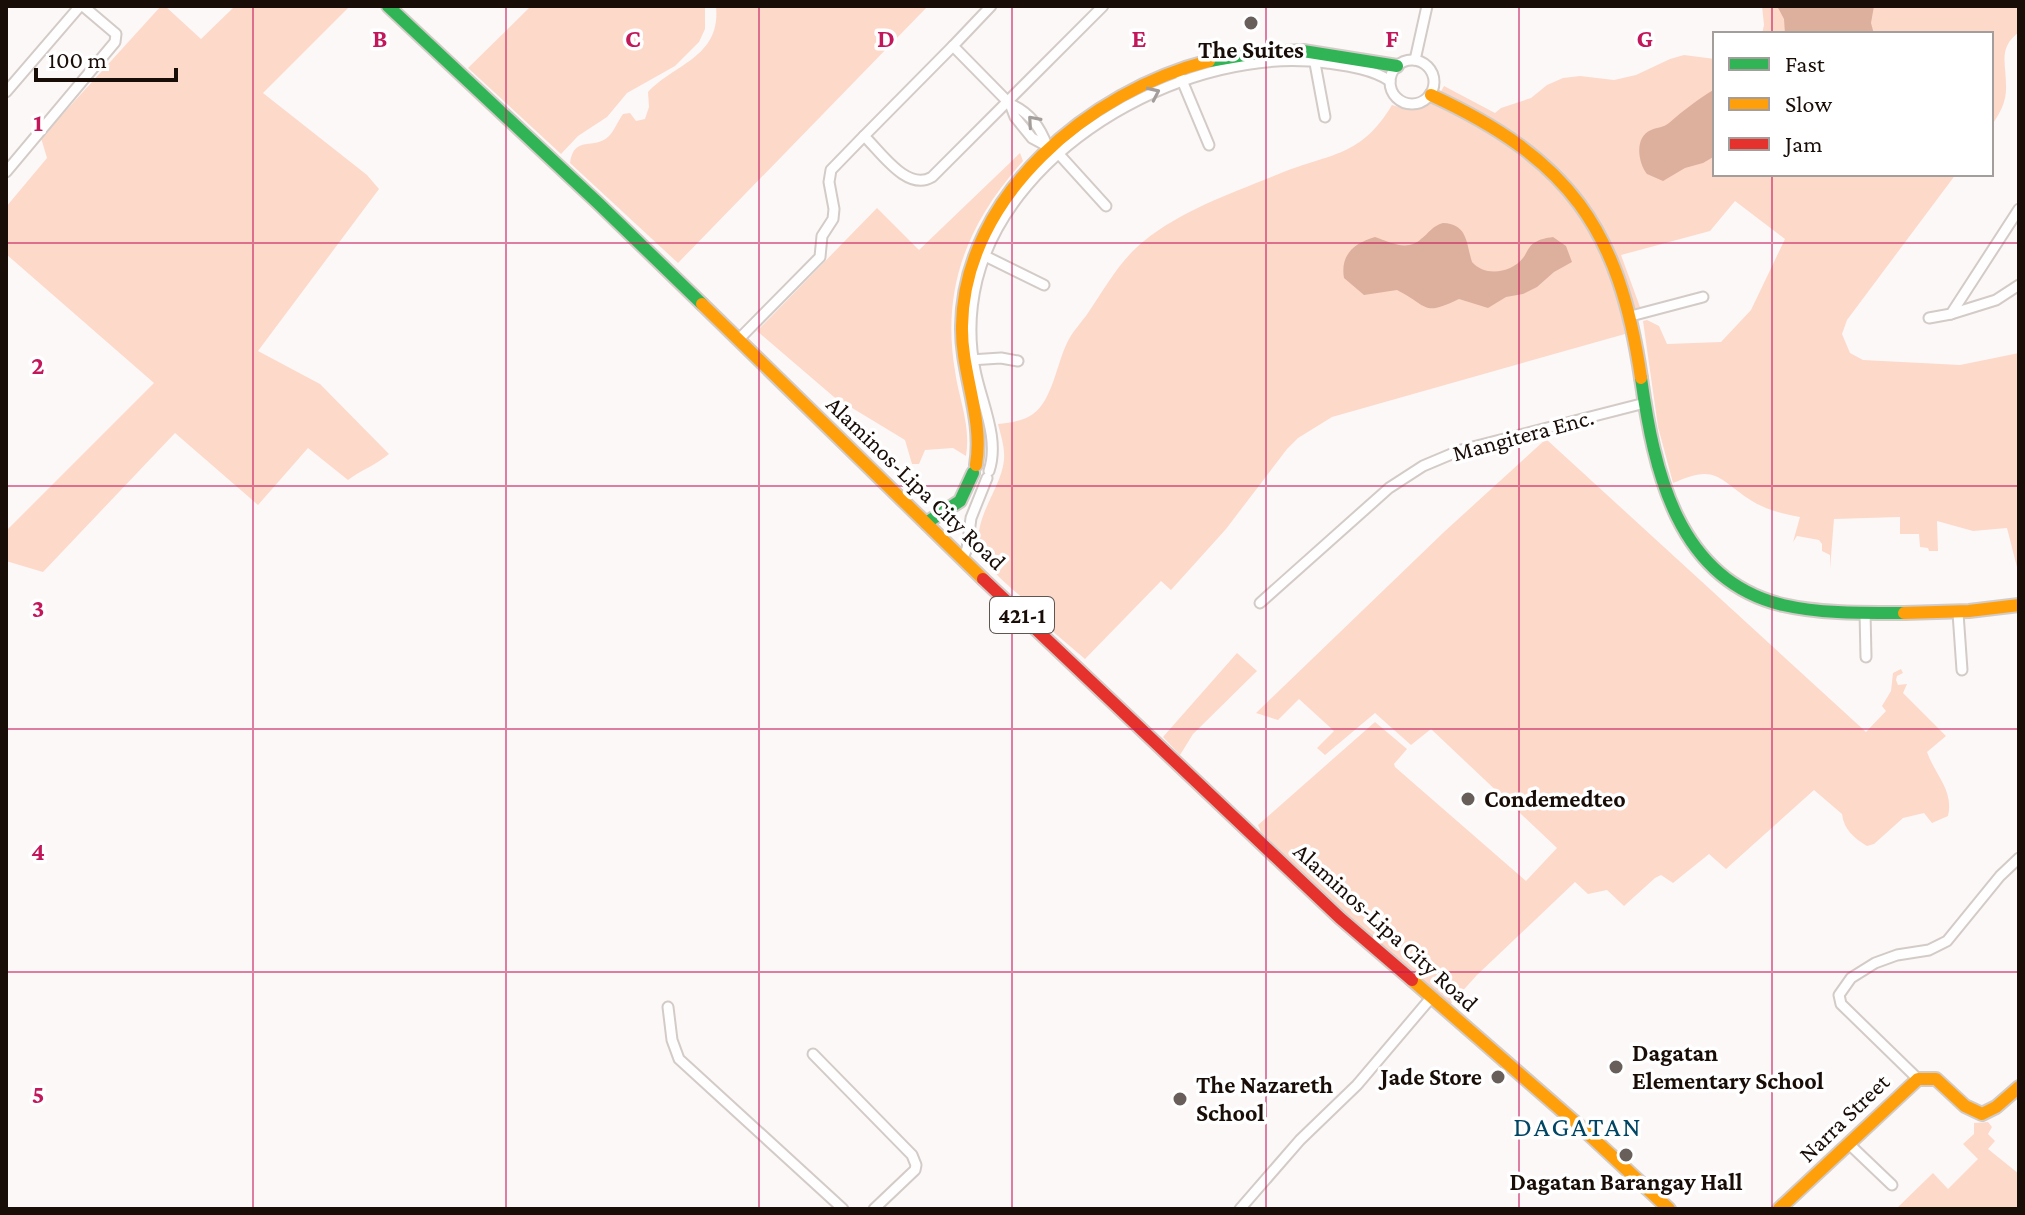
<svg xmlns="http://www.w3.org/2000/svg" width="2025" height="1215" font-family="'Crimson Pro',serif">
<style>
.green{fill:#fdd9ca}
.water{fill:#ddb09d}
.lines{fill:none;stroke-linecap:round;stroke-linejoin:round}
.street-casing{stroke:#d3cbc7;stroke-width:13}
.fast-casing{stroke:#d3cbc7;stroke-width:16}
.slow-casing{stroke:#d3cbc7;stroke-width:16}
.jam-casing{stroke:#d3cbc7;stroke-width:16}
.street{stroke:#fffefe;stroke-width:9}
.fast{stroke:#30b455;stroke-width:12}
.slow{stroke:#ff9f0a;stroke-width:12}
.jam{stroke:#e5322d;stroke-width:12}
.oneway{stroke:#a39e9b}
.grid{fill:none;stroke:#c2185b;stroke-width:2;stroke-opacity:0.55}
.poi-dot{fill:#685f5b;stroke:#fff;stroke-width:3}
.labels{text-anchor:middle;stroke-width:7;stroke-linejoin:round;paint-order:stroke}
.shield{fill:#fff;stroke:#5e5651;stroke-width:2}
.shield-label{font-size:22px;font-weight:bold;fill:#190d07}
.poi-label{font-size:24px;font-weight:bold;fill:#190d07;stroke:#fff;text-anchor:start}
.street-label{font-size:24px;fill:#190d07;stroke:#fff}
.quarter-label{font-size:28px;letter-spacing:2px;fill:#004564;stroke:#fff}
.grid-label{font-size:26px;text-anchor:middle;font-weight:bold;fill:#c2185b;stroke:#fff;stroke-width:7;stroke-linejoin:round;paint-order:stroke}
</style>
<rect width="100%" height="100%" fill="#fcf8f7"/>
<!-- green -->
<g class="green">
<path d="M161,6H165L201,39L235,6H350L263,93L367,175L379,189L258,351L320,384L389,454C376,465 361,470 348,480L308,448L258,505L175,433L43,572L6,561V531L154,383L6,254V207L47,158L41,138Z"/>
<path d="M531,6H705V29L699,42L675,66L627,93L607,117L578,136L561,154L468,68Z"/>
<path d="M716,6H928L678,263L570,163C574,134 594,151 609,136C614,131 618,121 623,114L630,113L636,121L645,119L649,107L648,92C676,63 721,57 716,6Z"/>
<path d="M1762,6H2019V32C1998,48 2006,62 2006,85C2007,101 2000,114 1991,126V34H1762L1764,25Z"/>
<path d="M1684,55L1715,59V174H1956L1847,320L1842,334L1850,353L1863,360L1960,365L2019,353V575L2007,528L1973,531L1937,521L1938,551H1929L1928,548L1920,547L1919,534H1900V517L1834,519L1830,569V555L1822,551V544L1819,540L1797,536L1793,542L1800,517C1783,514 1767,510 1752,501C1718,479 1717,463 1673,483L1658,427L1643,321L1647,320L1659,326L1667,344L1721,342L1751,310L1785,239L1735,201L1710,231L1621,255L1640,307L1621,314L1625,334L1332,417L1298,438L1287,449L1226,529L1171,590L1161,581L1085,659L1044,624L1043,615C1027,601 995,577 985,560C964,527 1001,492 1004,460C1005,448 1001,436 998,424C1010,423 1023,421 1033,414C1052,401 1057,363 1067,343C1072,332 1081,323 1088,313C1105,288 1120,260 1144,241C1183,209 1235,192 1281,173C1331,153 1361,157 1392,105C1417,114 1432,109 1444,86L1495,113L1501,108L1531,98L1547,85L1563,78L1580,76L1614,80L1636,75L1670,59Z"/>
<path d="M1020,153L1023,161C968,222 941,288 955,371C959,400 971,425 966,456L953,448L925,450L919,464H912L905,440L834,397L757,331L877,208L919,250Z"/>
<path d="M1546,439L1866,732L1886,711L1882,706L1891,691L1893,673L1901,669L1903,673L1897,676L1896,680L1898,685L1907,684L1903,693L1946,736L1927,752C1935,775 1954,790 1948,816L1932,823L1924,813L1903,818L1874,844L1867,846C1854,838 1844,830 1842,814L1814,790L1726,869L1709,854L1673,883L1661,875L1655,878L1624,906L1607,890L1588,894L1575,882L1477,975L1448,1007L1410,975L1261,832L1258,825L1375,722L1407,749L1394,764L1395,767L1526,881L1557,848L1431,729L1411,745L1375,713L1325,755L1317,748L1334,731L1299,699L1278,720L1256,713L1444,532Z"/>
<path d="M1237,653L1257,671L1193,734L1180,755L1163,737Z"/>
<path d="M1988,1122L1992,1127L1988,1134L1995,1141L1988,1149L2019,1174V1209H1896L1933,1173L1948,1189L1978,1159L1963,1144L1974,1134V1123Z"/>
</g>
<!-- water -->
<g class="water">
<path d="M1777,6H1874L1871,23L1874,34H1785L1784,19Z"/>
<path d="M1715,89V156L1703,163L1685,168L1663,181L1647,174C1638,163 1634,137 1651,130C1658,127 1663,128 1669,123C1684,110 1698,99 1715,89Z"/>
<path d="M1443,223C1468,224 1466,243 1472,262C1485,277 1511,273 1523,258C1527,253 1528,247 1534,243C1540,239 1546,238 1553,237L1566,246L1572,262L1554,272L1537,287L1523,294L1506,297L1488,308L1459,299C1422,317 1429,306 1397,290L1364,295L1344,278C1340,255 1354,243 1375,237C1390,242 1407,252 1421,239C1429,233 1432,226 1443,223Z"/>
</g>
<g class="lines">
<defs>
<g id="street">
<path d="M991,6L953,46L1010,104L1015,117L1032,138L1047,146"/>
<path d="M953,46L864,136C881,152 907,192 932,177L1103,6"/>
<path d="M1314,58L1325,117"/>
<path d="M1415,60L1427,6"/>
<circle cx="1412" cy="82" r="22"/>
<path d="M1181,78L1209,145"/>
<path d="M6,92L80,6"/>
<path d="M1010,104C1029,112 1040,126 1047,146"/>
<path d="M1057,152L1106,206"/>
<path d="M6,172L115,42L116,34L83,6"/>
<path d="M979,253L1044,285"/>
<path d="M1951,314L1996,300L2019,285"/>
<path d="M1631,316L1703,297"/>
<path d="M1929,318L1951,314L2019,209"/>
<path d="M738,340L820,257L822,236L833,219L834,209L829,182L831,170L864,136"/>
<path d="M970,360L1001,358L1018,361"/>
<path d="M989,471C1000,438 981,402 975,370C969,341 970,309 977,280C1011,143 1193,44 1327,63C1348,66 1372,69 1390,81"/>
<path d="M962,559L967,549L971,518L987,478"/>
<path d="M1260,603L1389,488L1423,466L1461,450L1645,403"/>
<path d="M1865,612L1866,657"/>
<path d="M1958,613L1962,670"/>
<path d="M668,1007L672,1040L679,1059L843,1209"/>
<path d="M813,1054L912,1155L916,1165L915,1170L874,1209"/>
<path d="M1918,1079L1841,1004L1839,995L1851,978L1875,963L1897,955L1929,950L1947,941L2000,876L2019,858"/>
<path d="M1849,1144L1892,1185"/>
<path d="M1240,1209L1300,1140L1357,1085L1430,999"/>
</g>
<g id="fast">
<path d="M388,6L598,203L702,304"/>
<path d="M1209,61L1250,54L1303,51L1397,66"/>
<path d="M1641,378C1654,470 1677,580 1783,605C1822,614 1864,613 1904,613"/>
<path d="M926,523L960,501L973,473"/>
</g>
<g id="slow">
<path d="M1431,95C1569,159 1619,228 1641,378"/>
<path d="M702,304L983,579"/>
<path d="M976,465C984,418 961,373 962,326C964,195 1091,91 1209,61"/>
<path d="M1904,613L1969,611L2019,605"/>
<path d="M1412,980L1584,1130L1669,1209"/>
<path d="M1779,1209L1918,1079H1936L1965,1106L1982,1114L1996,1107L2019,1087"/>
</g>
<path id="jam" d="M983,579L1340,918L1412,980"/>
</defs>
<!-- street casing -->
<use href="#street" class="street-casing"/>
<!-- fast casing -->
<use href="#fast" class="fast-casing"/>
<!-- slow casing -->
<use href="#slow" class="slow-casing"/>
<!-- jam casing -->
<use href="#jam" class="jam-casing"/>
<!-- street -->
<use href="#street" class="street"/>
<!-- fast -->
<use href="#fast" class="fast"/>
<!-- slow -->
<use href="#slow" class="slow"/>
<!-- jam -->
<use href="#jam" class="jam"/>
</g>
<!-- one-way arrows -->
<defs><path id="oneway-chevron" d="M-2-3.5L2.5 0L-2 3.5" fill="none" stroke-width="1.6" stroke-linecap="round" stroke-linejoin="round" transform="scale(2)"/></defs>
<g class="oneway">
<use href="#oneway-chevron" transform="translate(1154 93) rotate(-25)"/>
<use href="#oneway-chevron" transform="translate(1033 121) rotate(-131)"/>
</g>
<!-- grid -->
<path class="grid" d="M253,6V1209M506,6V1209M759,6V1209M1012,6V1209M1266,6V1209M1519,6V1209M1772,6V34M1772,174V1209M6,243H2019M6,486H2019M6,729H2019M6,972H2019"/>
<!-- markers -->
<g class="poi-dot">
<circle cx="1251" cy="23" r="8"/>
<circle cx="1468" cy="799" r="8"/>
<circle cx="1616" cy="1067" r="8"/>
<circle cx="1498" cy="1077" r="8"/>
<circle cx="1180" cy="1099" r="8"/>
<circle cx="1626" cy="1155" r="8"/>
</g>
<g class="labels">
<!-- shield labels -->
<rect class="shield" x="990" y="597" width="64" height="36" rx="6"/>
<g class="shield-label">
<text x="1022" y="623">421-1</text>
</g>
<!-- poi labels -->
<g class="poi-label">
<text x="1251" y="58" text-anchor="middle">The Suites</text>
<text x="1484" y="807">Condemedteo</text>
<text x="1632" y="1061">Dagatan<tspan x="1632" dy="28">Elementary School</tspan></text>
<text x="1482" y="1085" text-anchor="end">Jade Store</text>
<text x="1196" y="1093">The Nazareth<tspan x="1196" dy="28">School</tspan></text>
<text x="1626" y="1190" text-anchor="middle">Dagatan Barangay Hall</text>
</g>
<!-- street labels -->
<g class="street-label">
<text transform="translate(1523 435) rotate(-15)" y="8">Mangitera Enc.</text>
<text transform="translate(916 483) rotate(44)" y="8">Alaminos-Lipa City Road</text>
<text transform="translate(1386 927) rotate(42)" y="8">Alaminos-Lipa City Road</text>
<text transform="translate(1844 1118) rotate(-44)" y="8">Narra Street</text>
</g>
<!-- quarter labels -->
<g class="quarter-label">
<text x="1578" y="1136">DAGATAN</text>
</g>
</g>
<g class="grid-label">
<text x="380" y="47">B</text>
<text x="633" y="47">C</text>
<text x="886" y="47">D</text>
<text x="1139" y="47">E</text>
<text x="1392" y="47">F</text>
<text x="1645" y="47">G</text>
<text x="38" y="131">1</text>
<text x="38" y="374">2</text>
<text x="38" y="617">3</text>
<text x="38" y="860">4</text>
<text x="38" y="1103">5</text>
</g>
<!-- border -->
<rect width="2025" height="1215" fill="none" stroke="#190d07" stroke-width="16"/>
<!-- legend -->
<rect x="1713" y="32" width="280" height="144" fill="#ffffff" stroke="#a39e9c" stroke-width="2"/>
<rect x="1729" y="58" width="40" height="12" fill="#30b455" stroke="#a39e9c" stroke-width="2"/>
<text x="1785" y="72" font-size="24" fill="#190d07">Fast</text>
<rect x="1729" y="98" width="40" height="12" fill="#ff9f0a" stroke="#a39e9c" stroke-width="2"/>
<text x="1785" y="112" font-size="24" fill="#190d07">Slow</text>
<rect x="1729" y="138" width="40" height="12" fill="#e5322d" stroke="#a39e9c" stroke-width="2"/>
<text x="1785" y="152" font-size="24" fill="#190d07">Jam</text>
<!-- scale -->
<path d="M36 68v12h140v-12" fill="none" stroke="#190d07" stroke-width="4"/>
<text x="48" y="68" font-size="24" fill="#190d07" stroke="#ffffff" stroke-width="6" paint-order="stroke">100 m</text>
</svg>
